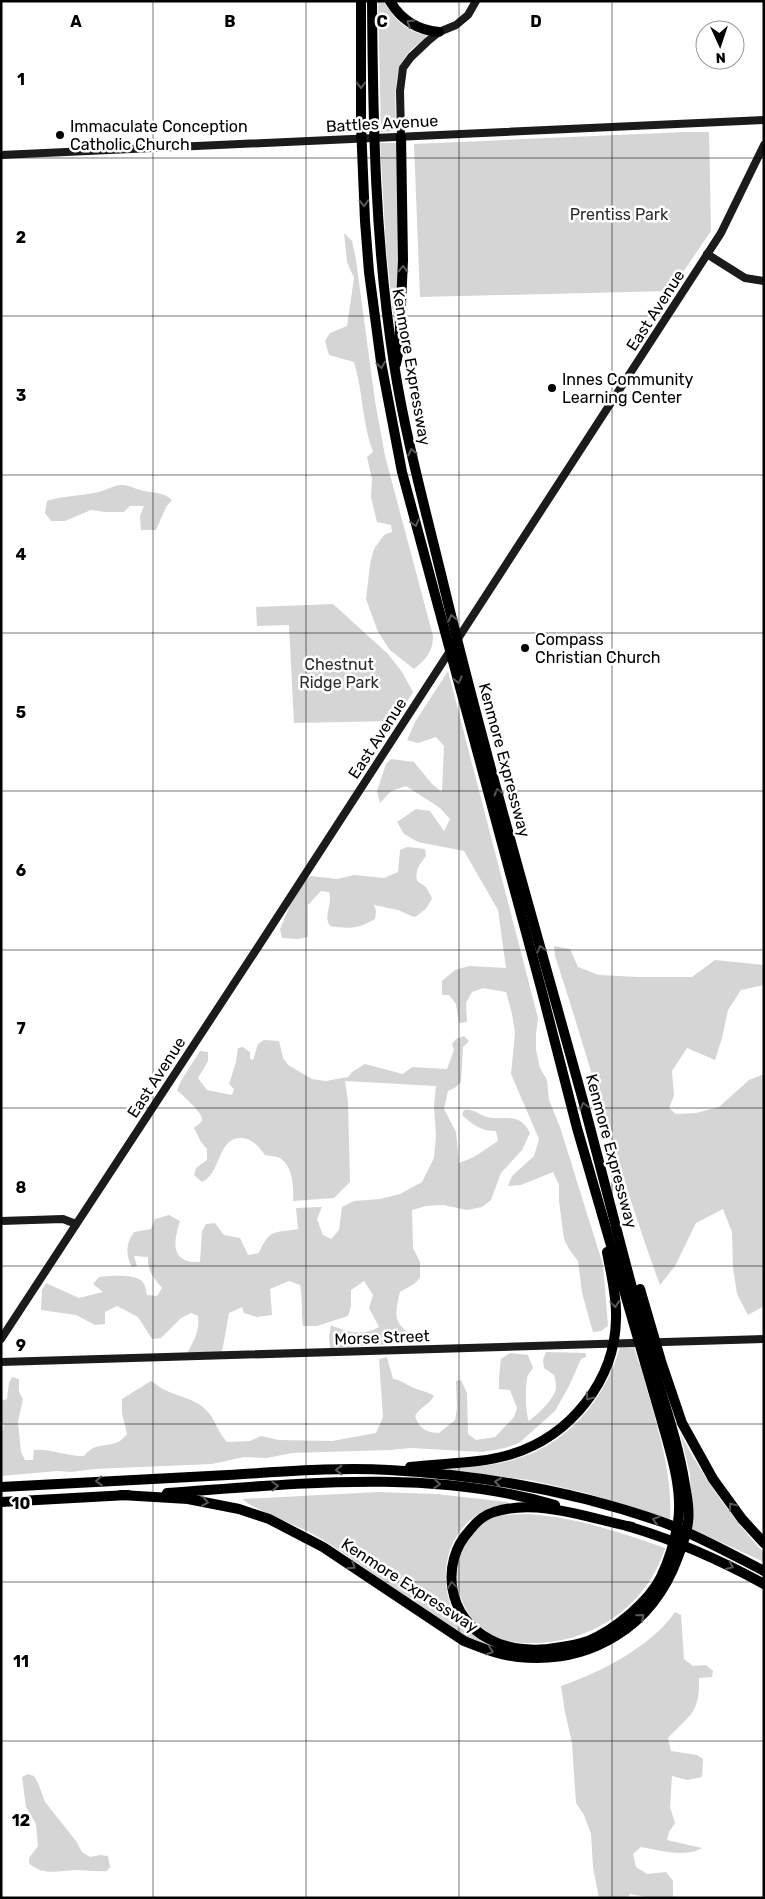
<svg xmlns="http://www.w3.org/2000/svg" width="765" height="1899" font-family="Rubik,sans-serif">
<style>
.green{fill:#d5d5d5}
.lines{fill:none;stroke-linecap:round;stroke-linejoin:round}
.secondary{stroke:#1b1b1b;stroke-width:8}
.highway{stroke:#000;stroke-width:10}
.oneway{stroke:#595959}
.grid{fill:none;stroke:#000;stroke-width:1;stroke-opacity:0.55}
.poi-dot{fill:#000;stroke:#fff;stroke-width:2}
.labels{text-anchor:middle;stroke-width:5;stroke-linejoin:round;paint-order:stroke}
.street-label{font-size:16px;fill:#000;stroke:#fff}
.poi-label{font-size:16px;fill:#000;stroke:#fff;text-anchor:start}
.park-label{font-size:16px;fill:#2c2c2c;stroke:#fff}
.grid-label{font-size:16px;text-anchor:middle;font-weight:bold;fill:#000;stroke:#fff;stroke-width:5;stroke-linejoin:round;paint-order:stroke}
</style>
<rect width="100%" height="100%" fill="#fff"/>
<!-- green -->
<g class="green">
<path d="M378,1H385C394,21 408,32 430,36C424,40 416,45 411,50C391,70 396,100 396,126L394,131L381,132Z"/>
<path d="M685,132H709L711,231L670,291L420,297L414,144Z"/>
<path d="M380,143H396L398,150L401,247L396,342L386,247Z"/>
<path d="M344,233L352,241L356,260L375,401L385,456L433,636C433,652 426,659 414,669L390,650L378,632L366,599L370,564L374,549L384,535L392,532L391,525L377,522L371,497L372,479L367,457L373,452C362,423 363,391 354,362L329,355L325,341L330,333L347,326L354,278L347,262Z"/>
<path d="M121,485C128,485 131,487 137,489C150,494 161,490 172,500L166,507L156,530H141L140,516L144,506H130L124,512H105L91,510L65,521H51L45,513L47,501C63,496 78,496 94,493C103,492 111,486 121,485Z"/>
<path d="M333,604L388,654L402,672L413,692L395,721L294,723L289,625L257,626L256,607Z"/>
<path d="M448,671L538,1018L536,1034V1050L540,1068L547,1080L549,1100L560,1127L603,1265L608,1326L601,1331L593,1332L582,1293L578,1261L569,1249L564,1239L559,1201V1185L553,1172L521,1185L508,1186L512,1176L534,1156L539,1139L511,1074L515,1032L512,1014L506,992L483,988L472,992L466,1003L467,1022L459,1023L456,1004L449,995H442V981L455,970L469,966L506,968L498,910L464,851L418,842L404,834L397,822L416,809L430,811L444,831L450,819L440,808L406,786L391,791L380,803L377,791L386,764L391,759L414,762L432,784L442,792L444,746L436,737L418,743L407,740L415,722Z"/>
<path d="M407,847L425,849L426,856C419,865 415,870 417,881L426,887L432,898C428,907 423,913 414,917L398,910L374,905L376,911L375,919C359,929 348,929 330,926C323,915 333,905 329,892L321,891L308,905V937L298,939L282,938L280,929L294,896L306,879L311,876L337,879L354,875L384,878L398,872L400,850Z"/>
<path d="M554,946L570,949L578,967L599,975L638,977H692L715,960L764,965V985L741,990L728,1010L722,1038L715,1060L687,1048L672,1071L674,1096L669,1108L676,1114L696,1113L719,1107L749,1080L764,1074V1306L748,1315L737,1294L733,1268L732,1232L723,1209L696,1223L675,1266L660,1285C620,1177 591,1065 555,956Z"/>
<path d="M464,1036L469,1041L463,1047L461,1082L456,1087L448,1091L444,1109L456,1132L459,1163L474,1157L498,1141L496,1131C481,1131 473,1125 462,1115L464,1110C474,1108 479,1115 487,1117C505,1121 519,1111 530,1133L522,1150L501,1173L491,1200L482,1207L467,1210L443,1205L426,1206L412,1210L413,1248L420,1262V1278L414,1284L400,1292C393,1321 395,1322 417,1340L407,1343L330,1348L329,1336L331,1325C348,1333 362,1336 379,1327L369,1308L373,1295L364,1281L351,1290V1306L348,1316L317,1326H303C301,1312 303,1299 300,1285L289,1281L270,1289L272,1315L257,1317L244,1313L242,1307L229,1313L222,1352L187,1353C194,1341 200,1330 198,1316L191,1313L181,1318L161,1338L152,1339L138,1317L117,1306L105,1312V1324L95,1325L76,1315L41,1310L42,1290L46,1283L79,1298L103,1292L93,1284L99,1277C110,1276 139,1273 144,1284C146,1287 146,1292 147,1295L157,1296L162,1288C154,1278 147,1271 148,1257L134,1256L137,1266L132,1267C126,1256 125,1244 134,1232L151,1229L155,1219L169,1215L180,1221C177,1232 170,1251 183,1259C187,1262 195,1262 200,1262L202,1231L206,1224L215,1223L224,1235L240,1238L248,1255L259,1253C269,1229 274,1233 298,1229L296,1208L322,1207L317,1219L323,1235L331,1239L339,1230L342,1207L354,1201L380,1199L400,1194L422,1182L434,1158L436,1135L434,1106L436,1086L345,1081L348,1101L350,1182L334,1198L293,1201C294,1186 293,1164 278,1157C274,1156 269,1156 265,1155C258,1146 252,1138 240,1138C217,1139 221,1174 202,1182L194,1175L196,1168L207,1160V1149L201,1142L194,1128C197,1125 202,1123 202,1119C202,1112 183,1096 177,1090L181,1081L200,1051L208,1052V1061L198,1078L207,1090L232,1095L234,1089L229,1084L236,1062L238,1048L243,1047L250,1052V1059L253,1060L258,1044L264,1040L279,1041L283,1058L288,1065L312,1079L326,1081L348,1077L352,1072L365,1064L403,1074L412,1067L447,1069L454,1050L452,1044L456,1039Z"/>
<path d="M620,1347H634L639,1364H640C653,1414 673,1467 670,1519L586,1493L529,1480L448,1471V1468C470,1467 492,1466 513,1460C567,1445 605,1400 620,1347Z"/>
<path d="M546,1352L586,1353V1357L581,1359L569,1386L555,1411L519,1443L505,1448L482,1452L411,1448L390,1450L292,1453L267,1458L244,1457L212,1464L94,1469L72,1472L57,1471L1,1476V1439L4,1425L1,1424V1401L7,1399L9,1383L12,1377L19,1379V1392L23,1399L18,1422L21,1452L25,1460H33L34,1450C50,1448 68,1457 84,1456C95,1442 104,1448 118,1442C121,1441 124,1437 127,1434L122,1413V1399L151,1381C157,1384 161,1389 167,1391C180,1397 196,1399 206,1410C216,1419 217,1432 227,1442L250,1441L261,1436L279,1440L332,1441L376,1433L383,1417L379,1359L387,1357L393,1379C401,1380 405,1384 412,1387C420,1391 427,1391 434,1396C429,1405 420,1407 415,1416C420,1429 425,1432 439,1433L455,1420L457,1408L456,1381L461,1380L467,1393L468,1434L476,1440L495,1437L514,1417L517,1408L510,1390L499,1389V1377L501,1359L510,1353L528,1355L533,1368C531,1371 529,1373 528,1375C525,1384 525,1413 529,1421C537,1415 557,1397 556,1386C556,1383 555,1378 554,1375L544,1368L543,1360Z"/>
<path d="M680,1433C703,1477 730,1516 764,1553V1562L692,1529L690,1474Z"/>
<path d="M378,1492L436,1494L508,1502V1504C499,1506 489,1508 482,1512C446,1532 437,1577 454,1613C461,1627 478,1637 490,1647C425,1622 372,1567 311,1533C298,1526 248,1507 243,1499Z"/>
<path d="M527,1514C576,1517 619,1532 665,1548C648,1605 591,1644 532,1643C515,1643 496,1641 482,1629C449,1601 447,1546 486,1521C498,1513 513,1515 527,1514Z"/>
<path d="M675,1612L681,1615L684,1659L693,1666L706,1665L713,1671L712,1677L699,1678C700,1713 690,1715 668,1738L671,1751L697,1755L703,1759L702,1777L687,1780L672,1776L670,1807L675,1823L669,1832L667,1840L702,1848C686,1858 658,1850 641,1847L633,1854L636,1867L647,1874L666,1872L673,1881V1898H652L630,1894L627,1898H599L593,1867L591,1834L584,1815L576,1803L572,1743L565,1712L561,1686C601,1672 651,1647 675,1612Z"/>
<path d="M28,1774L34,1776L38,1783L45,1802L76,1841L82,1852L90,1857L100,1855L108,1856L110,1867L107,1871C97,1872 86,1870 75,1870C58,1871 42,1876 29,1863V1858L38,1846L36,1824L26,1807L22,1777Z"/>
</g>
<g class="lines">
<!-- secondary -->
<g class="secondary">
<path d="M401,136L400,91L403,68L411,57L428,41L439,32L456,25L468,15L476,1"/>
<path d="M1,155L764,120"/>
<path d="M707,254L745,278L764,281"/>
<path d="M1,1221L63,1219L76,1224"/>
<path d="M1,1339L258,947L721,233L764,145"/>
<path d="M1,1362L764,1339"/>
</g>
<!-- highway -->
<g class="highway">
<path d="M361,1V125L365,221L369,272L381,362L402,472L541,988L577,1128L661,1418C670,1451 683,1488 678,1522C675,1540 669,1560 661,1577C649,1602 614,1630 588,1641C575,1646 561,1647 548,1649C527,1651 507,1649 489,1639C448,1618 439,1563 470,1530C476,1522 484,1515 494,1512C538,1498 588,1518 632,1527"/>
<path d="M390,1C401,20 417,30 439,32"/>
<path d="M396,364L399,349L403,260L401,136"/>
<path d="M640,1289L661,1361L682,1423L713,1479L742,1519L764,1543"/>
<path d="M410,1467C444,1463 480,1464 512,1454C570,1436 615,1381 616,1319C617,1297 611,1274 607,1252"/>
<path d="M1,1487C77,1483 153,1479 228,1475C281,1472 335,1467 389,1470C482,1475 577,1492 665,1523C699,1536 731,1554 764,1571"/>
<path d="M167,1493C296,1484 430,1468 555,1505"/>
<path d="M121,1495L188,1499L239,1509L269,1519L323,1547L464,1641C482,1648 499,1655 518,1657C591,1665 653,1626 678,1557C682,1546 687,1534 688,1522C690,1509 687,1497 685,1485C678,1441 663,1400 651,1358C627,1271 605,1184 582,1097C534,923 483,749 441,574C424,504 405,435 394,364C375,244 373,123 372,1"/>
<path d="M1,1502L128,1495"/>
<path d="M627,1526C675,1540 720,1560 764,1584"/>
</g>
</g>
<!-- one-way arrows -->
<defs><path id="oneway-chevron" d="M-2-3.5L2.5 0L-2 3.5" fill="none" stroke-width="1.6" stroke-linecap="round" stroke-linejoin="round" transform="scale(1.25)"/></defs>
<g class="oneway">
<use href="#oneway-chevron" transform="translate(410 23) rotate(-148)"/>
<use href="#oneway-chevron" transform="translate(361 85) rotate(90)"/>
<use href="#oneway-chevron" transform="translate(364 203) rotate(87)"/>
<use href="#oneway-chevron" transform="translate(403 269) rotate(-88)"/>
<use href="#oneway-chevron" transform="translate(381 365) rotate(81)"/>
<use href="#oneway-chevron" transform="translate(412 452) rotate(-103)"/>
<use href="#oneway-chevron" transform="translate(415 523) rotate(75)"/>
<use href="#oneway-chevron" transform="translate(452 618) rotate(-104)"/>
<use href="#oneway-chevron" transform="translate(458 680) rotate(74)"/>
<use href="#oneway-chevron" transform="translate(498 792) rotate(-105)"/>
<use href="#oneway-chevron" transform="translate(541 949) rotate(-105)"/>
<use href="#oneway-chevron" transform="translate(584 1106) rotate(-105)"/>
<use href="#oneway-chevron" transform="translate(615 1304) rotate(85)"/>
<use href="#oneway-chevron" transform="translate(589 1397) rotate(126)"/>
<use href="#oneway-chevron" transform="translate(339 1470) rotate(180)"/>
<use href="#oneway-chevron" transform="translate(99 1481) rotate(176)"/>
<use href="#oneway-chevron" transform="translate(498 1482) rotate(-172)"/>
<use href="#oneway-chevron" transform="translate(437 1484) rotate(5)"/>
<use href="#oneway-chevron" transform="translate(275 1486) rotate(-3)"/>
<use href="#oneway-chevron" transform="translate(205 1502) rotate(11)"/>
<use href="#oneway-chevron" transform="translate(732 1506) rotate(-127)"/>
<use href="#oneway-chevron" transform="translate(656 1520) rotate(-162)"/>
<use href="#oneway-chevron" transform="translate(352 1566) rotate(34)"/>
<use href="#oneway-chevron" transform="translate(730 1566) rotate(24)"/>
<use href="#oneway-chevron" transform="translate(452 1585) rotate(-98)"/>
<use href="#oneway-chevron" transform="translate(641 1617) rotate(-40)"/>
<use href="#oneway-chevron" transform="translate(490 1651) rotate(18)"/>
</g>
<!-- grid -->
<path class="grid" d="M153,1V1898M306,1V1898M459,1V1898M612,1V1898M1,158H764M1,316H764M1,475H764M1,633H764M1,791H764M1,950H764M1,1108H764M1,1266H764M1,1424H764M1,1582H764M1,1741H764"/>
<!-- markers -->
<g class="poi-dot">
<circle cx="60" cy="135" r="5"/>
<circle cx="552" cy="388" r="5"/>
<circle cx="525" cy="648" r="5"/>
</g>
<g class="labels">
<!-- street labels -->
<g class="street-label">
<text transform="translate(382 123) rotate(-3)" y="6">Battles Avenue</text>
<text transform="translate(655 310) rotate(-57)" y="6">East Avenue</text>
<text transform="translate(412 367) rotate(80)" y="6">Kenmore Expressway</text>
<text transform="translate(377 738) rotate(-57)" y="6">East Avenue</text>
<text transform="translate(505 760) rotate(75)" y="6">Kenmore Expressway</text>
<text transform="translate(156 1077) rotate(-57)" y="6">East Avenue</text>
<text transform="translate(612 1151) rotate(75)" y="6">Kenmore Expressway</text>
<text transform="translate(382 1337) rotate(-2)" y="6">Morse Street</text>
<text transform="translate(410 1585) rotate(33)" y="6">Kenmore Expressway</text>
</g>
<!-- poi labels -->
<g class="poi-label">
<text x="70" y="132">Immaculate Conception<tspan x="70" dy="18">Catholic Church</tspan></text>
<text x="562" y="385">Innes Community<tspan x="562" dy="18">Learning Center</tspan></text>
<text x="535" y="645">Compass<tspan x="535" dy="18">Christian Church</tspan></text>
</g>
<!-- park labels -->
<g class="park-label">
<text x="619" y="220">Prentiss Park</text>
<text x="339" y="670">Chestnut<tspan x="339" dy="18">Ridge Park</tspan></text>
</g>
</g>
<g class="grid-label">
<text x="76" y="27">A</text>
<text x="230" y="27">B</text>
<text x="382" y="27">C</text>
<text x="536" y="27">D</text>
<text x="21" y="85">1</text>
<text x="21" y="243">2</text>
<text x="21" y="401">3</text>
<text x="21" y="560">4</text>
<text x="21" y="718">5</text>
<text x="21" y="876">6</text>
<text x="21" y="1034">7</text>
<text x="21" y="1193">8</text>
<text x="21" y="1351">9</text>
<text x="21" y="1509">10</text>
<text x="21" y="1667">11</text>
<text x="21" y="1826">12</text>
</g>
<!-- border -->
<rect width="765" height="1899" fill="none" stroke="#000000" stroke-width="5"/>
<!-- north arrow -->
<g transform="translate(720 45) rotate(177)"><circle r="24" fill="#ffffff" stroke="#999999"/>
<path d="M0-4L9 19L0 12L-9 19Z" fill="#000000"/>
<text y="-8" font-size="14" font-weight="bold" text-anchor="middle" fill="#000000">N</text>
</g>
</svg>
